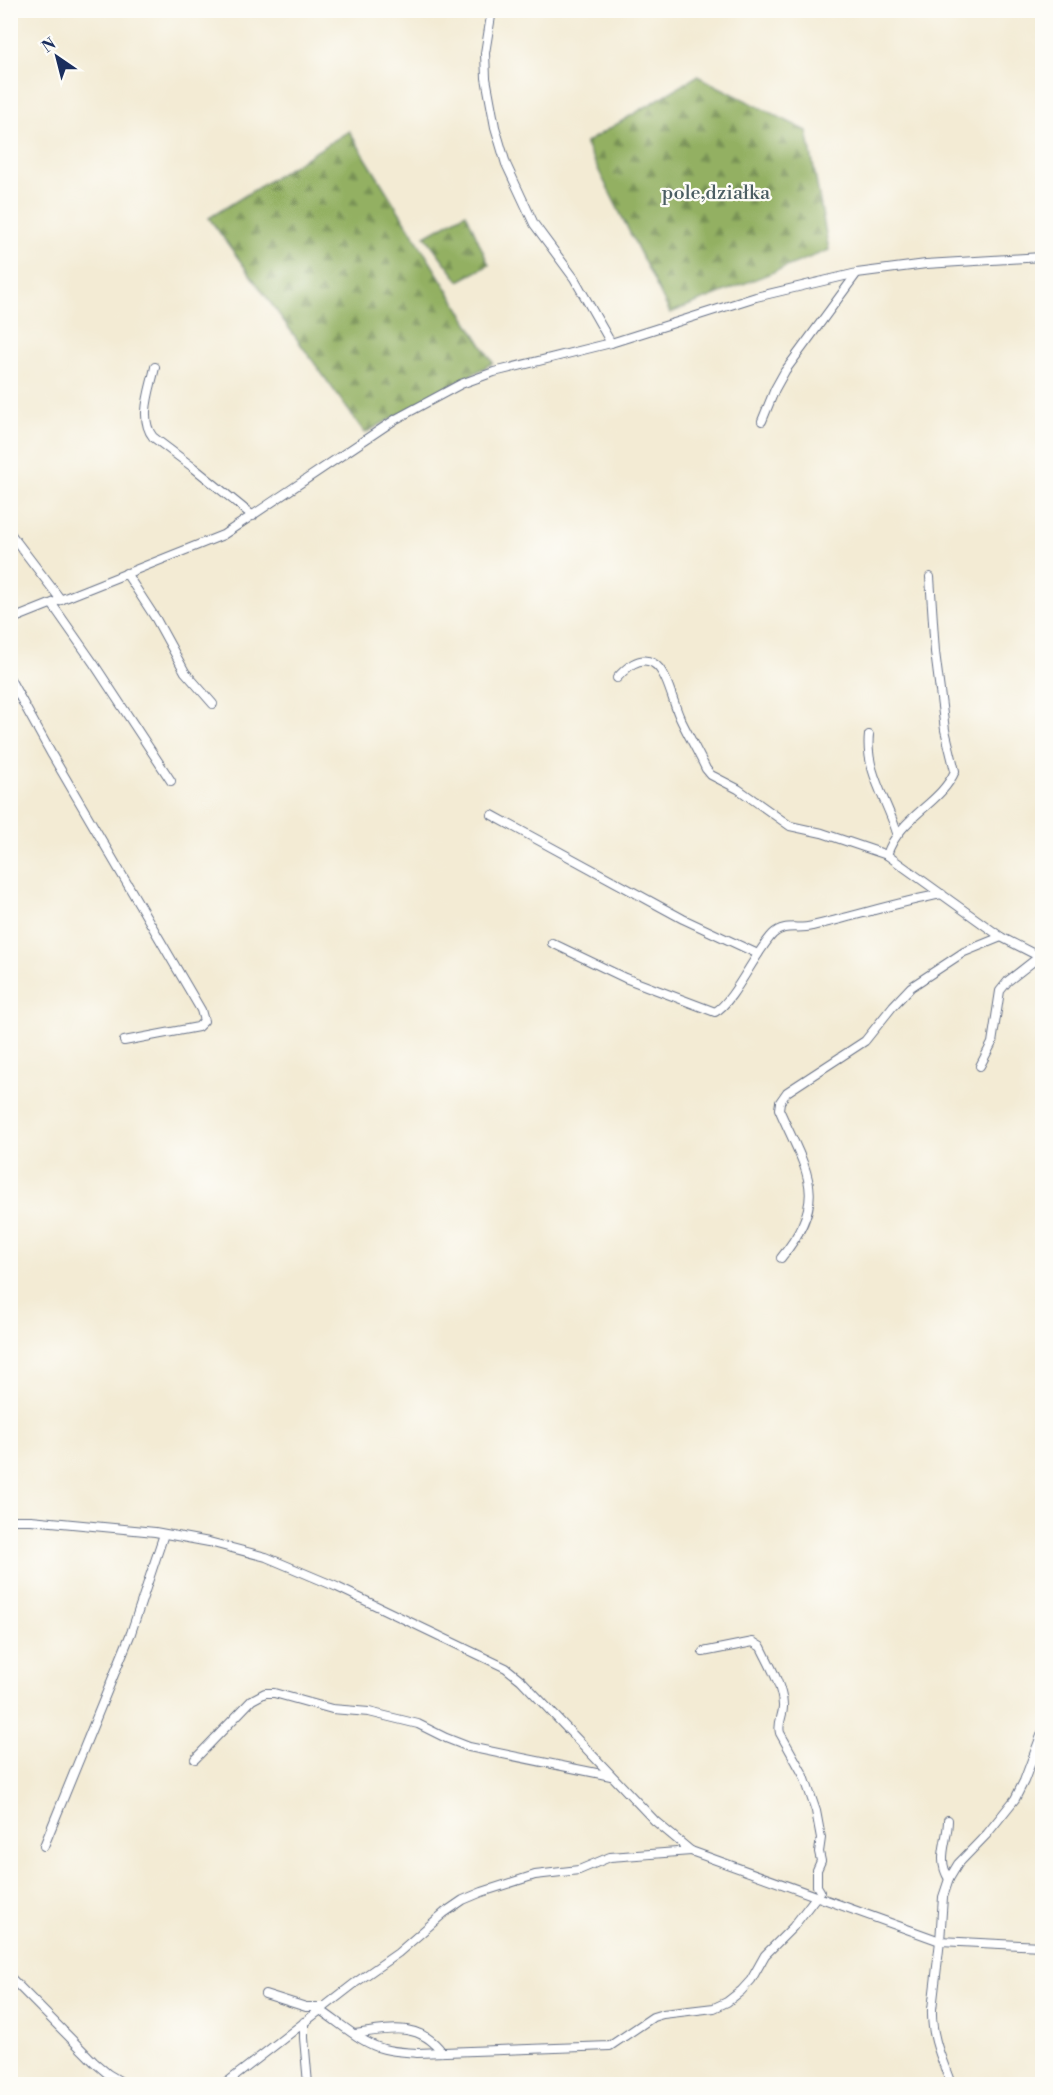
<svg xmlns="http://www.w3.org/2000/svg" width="1053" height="2095" font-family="'Libre Bodoni',serif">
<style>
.forest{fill:url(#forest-firs);stroke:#577060;stroke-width:1.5}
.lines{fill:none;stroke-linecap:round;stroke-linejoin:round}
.street-casing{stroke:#677187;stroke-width:10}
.street{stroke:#fff;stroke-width:8}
.labels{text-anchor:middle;stroke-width:4.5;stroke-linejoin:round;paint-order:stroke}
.park-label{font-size:20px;fill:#4b5e63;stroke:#fdfcf7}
</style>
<defs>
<pattern id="forest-firs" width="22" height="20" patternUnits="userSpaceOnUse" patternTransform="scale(1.5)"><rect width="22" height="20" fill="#93b062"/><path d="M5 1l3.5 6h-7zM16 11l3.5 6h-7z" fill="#779054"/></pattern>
</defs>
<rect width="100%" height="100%" fill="#fdfcf7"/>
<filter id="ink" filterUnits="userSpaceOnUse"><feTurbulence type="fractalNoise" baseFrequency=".0167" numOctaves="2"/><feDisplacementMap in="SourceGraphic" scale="12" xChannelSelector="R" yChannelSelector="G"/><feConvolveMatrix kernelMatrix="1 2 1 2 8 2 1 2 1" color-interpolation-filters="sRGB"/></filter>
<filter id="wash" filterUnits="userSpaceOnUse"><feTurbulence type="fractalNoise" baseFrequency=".008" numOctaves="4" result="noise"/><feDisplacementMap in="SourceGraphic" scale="24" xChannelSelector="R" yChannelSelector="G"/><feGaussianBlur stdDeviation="1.35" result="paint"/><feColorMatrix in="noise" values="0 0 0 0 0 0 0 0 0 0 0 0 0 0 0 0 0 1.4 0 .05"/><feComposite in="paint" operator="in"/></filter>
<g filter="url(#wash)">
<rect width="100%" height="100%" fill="#f3ebd4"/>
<!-- forest -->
<g class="forest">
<path d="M697,76L807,131L829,250L670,313L585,143Z"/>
<path d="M349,131L493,363L365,433L209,218Z"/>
<path d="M466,213L489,265L459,281L425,236Z"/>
</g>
</g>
<g filter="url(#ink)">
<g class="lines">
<defs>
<g id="street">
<path d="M492,10L485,53L486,78L495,127L506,164L534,224L574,278L611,343"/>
<path d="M155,367C151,388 138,418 153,437L194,468L253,516"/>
<path d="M762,421L775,389L785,371L857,273"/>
<path d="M10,533L61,600"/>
<path d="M126,573L156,619L185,672L213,704"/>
<path d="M52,604L94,664L171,781"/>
<path d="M10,620L223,535L396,419L461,384L494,372L611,343L756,297L857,273L926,264L1042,257"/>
<path d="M617,678C626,668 639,655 653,663C667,670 673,704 680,718C688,735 698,752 706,769L711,775L738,789L790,826L822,833L887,855L1001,937L1042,958"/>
<path d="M10,679L52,755L201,1010L204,1021L198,1027L124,1041"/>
<path d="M869,735C865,771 887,800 897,833"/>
<path d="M492,815L683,919L758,954"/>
<path d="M887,855C899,817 941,804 955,771L945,730L935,652L930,577"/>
<path d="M552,943L625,978L715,1012C733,1003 756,951 773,934C784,923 798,930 812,926C856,916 898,902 942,894"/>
<path d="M980,1066L992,1043L1000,991L1008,981L1040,956"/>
<path d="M781,1258C831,1197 806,1171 779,1109L780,1102L787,1092L865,1041L893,1006L911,987L964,952L1001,937"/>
<path d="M10,1520H31L155,1532L209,1542L266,1557L337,1587L506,1668L521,1680L655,1821L691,1851L940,1941L1042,1946"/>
<path d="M703,1652L753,1642L761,1647C769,1664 782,1685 783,1705C784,1715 777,1722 780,1733L804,1776L816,1811L821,1838L819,1852L821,1861L817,1870V1886L820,1891"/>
<path d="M195,1759L252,1700L265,1693H274L332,1709L369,1712L418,1724L446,1738L469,1747L611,1776"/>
<path d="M948,1820C948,1841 936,1859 949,1879"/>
<path d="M44,1846L131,1633L164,1534"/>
<path d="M10,1977L94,2062L108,2074L125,2084"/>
<path d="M265,1994L306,2007H324"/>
<path d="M320,2010C340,2023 361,2043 384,2049C395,2052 406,2052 417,2053L610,2046L653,2017L663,2014L714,2008L727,2002L741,1991L751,1980L765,1955L793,1927L816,1897"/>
<path d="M304,2022V2038L308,2084"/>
<path d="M355,2034C389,2029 419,2021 442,2052"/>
<path d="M225,2084L355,1983L398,1953L444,1913L463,1900L482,1892L535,1875L579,1870L610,1857L691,1851"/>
<path d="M951,2084C942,2059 931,2037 932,2009L940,1941L943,1897L949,1879L958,1864L987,1834L1015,1799L1024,1781L1042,1733"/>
</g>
</defs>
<!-- street casing -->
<use href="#street" class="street-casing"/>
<!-- street -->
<use href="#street" class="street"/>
</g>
</g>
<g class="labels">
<!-- park labels -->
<g class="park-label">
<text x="716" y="199">pole,działka</text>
</g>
</g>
<!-- margin -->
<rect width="1053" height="2095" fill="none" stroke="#fdfcf7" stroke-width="36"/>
<!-- north arrow -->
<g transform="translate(57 57) rotate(325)" stroke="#fdfcf7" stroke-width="4.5" paint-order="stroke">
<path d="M0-4.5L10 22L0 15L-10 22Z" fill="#1b2f5e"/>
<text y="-9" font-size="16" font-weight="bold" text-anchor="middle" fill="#1b2f5e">N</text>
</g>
</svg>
